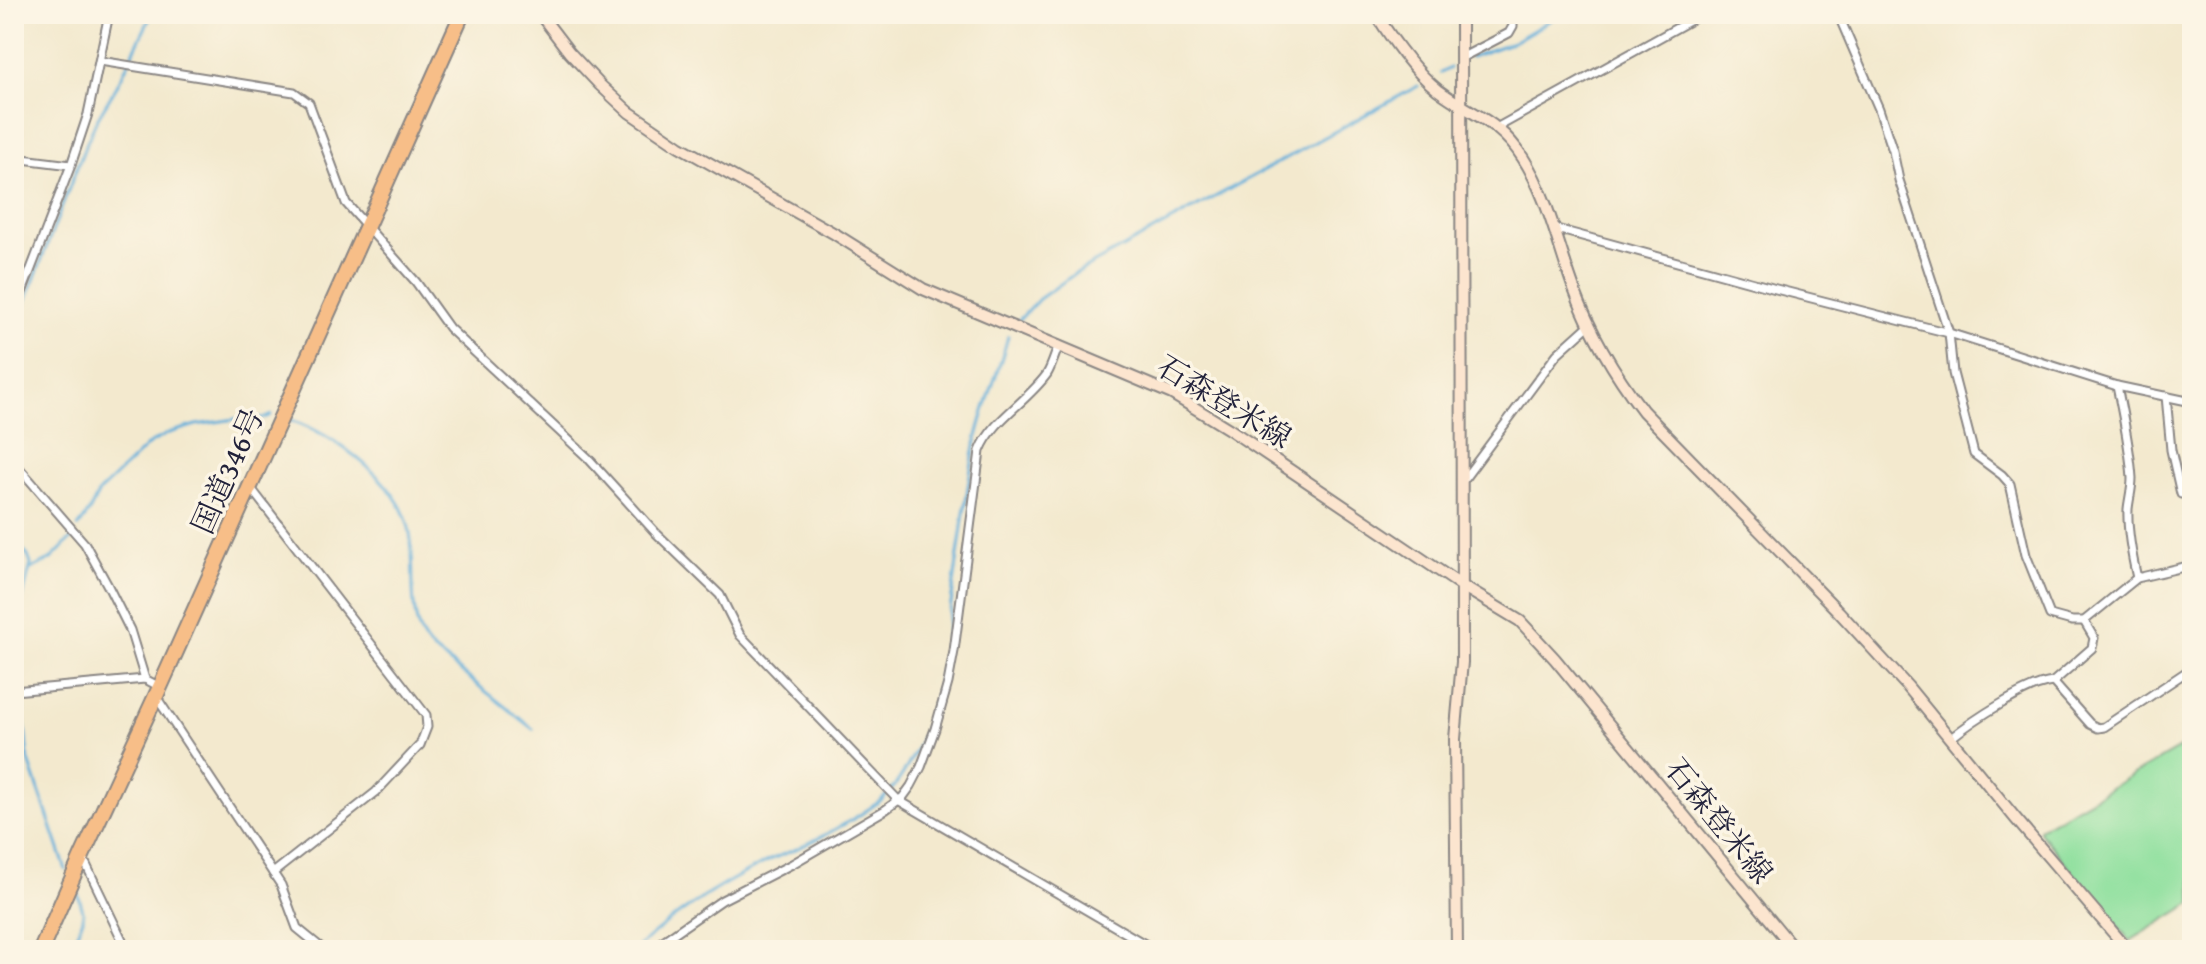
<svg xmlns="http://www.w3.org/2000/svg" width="2206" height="964" font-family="'Gentium Book Plus','Noto Serif JP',serif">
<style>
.green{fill:#90e09f;stroke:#59816d;stroke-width:2}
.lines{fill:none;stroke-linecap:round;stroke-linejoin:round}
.stream{stroke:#60aeda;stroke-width:3}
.street-casing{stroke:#8a8684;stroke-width:11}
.secondary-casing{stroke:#8a8684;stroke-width:14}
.highway-casing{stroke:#8a8684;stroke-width:18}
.street{stroke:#fff;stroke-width:7}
.secondary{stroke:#fce5cf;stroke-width:10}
.highway{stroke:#f7be88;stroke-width:14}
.labels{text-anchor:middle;stroke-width:7;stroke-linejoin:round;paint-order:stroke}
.street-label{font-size:30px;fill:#22223b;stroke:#fcf5e5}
</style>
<rect width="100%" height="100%" fill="#fcf5e5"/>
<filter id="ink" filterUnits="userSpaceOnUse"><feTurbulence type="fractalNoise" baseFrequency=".0125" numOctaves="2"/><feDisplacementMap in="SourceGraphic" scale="16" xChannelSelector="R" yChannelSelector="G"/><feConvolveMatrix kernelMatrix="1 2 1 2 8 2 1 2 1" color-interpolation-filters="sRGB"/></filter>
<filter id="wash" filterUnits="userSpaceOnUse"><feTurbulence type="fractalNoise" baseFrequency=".006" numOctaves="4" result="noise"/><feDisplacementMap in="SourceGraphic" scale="32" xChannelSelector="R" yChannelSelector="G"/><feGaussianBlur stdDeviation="1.8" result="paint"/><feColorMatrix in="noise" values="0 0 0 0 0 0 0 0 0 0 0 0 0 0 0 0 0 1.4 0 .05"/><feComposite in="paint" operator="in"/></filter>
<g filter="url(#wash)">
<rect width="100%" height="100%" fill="#f3e9ce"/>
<!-- green -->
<path class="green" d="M2192,741V903L2130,941L2039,832V829Z"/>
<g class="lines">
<!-- stream -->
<g class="stream">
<path d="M1471,57L1513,42L1561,14"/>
<path d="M1441,73L1450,68"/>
<path d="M1018,321L1039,299L1076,273L1418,86"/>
<path d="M14,332L84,149L97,119L117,86L152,14"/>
<path d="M291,420C334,435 398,481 409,528C416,559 409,596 418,626C420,634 425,641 430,647L533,729"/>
<path d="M78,527L89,512L99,492L149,444L169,433L196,425L242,418H265L271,415"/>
<path d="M14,539L28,556L31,564L17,621L16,642L28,758L66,870"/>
<path d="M31,569L50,560L73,537"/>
<path d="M75,950V937L83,919V911L78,894"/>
<path d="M635,950C671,917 716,887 760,865C774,857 790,852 805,845C827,834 852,821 873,806C889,796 899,781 908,765C940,712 944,650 953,590C960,542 966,494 975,446C982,408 999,373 1008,336"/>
</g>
</g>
</g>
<g filter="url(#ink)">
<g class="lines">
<defs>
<g id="street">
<path d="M1721,14C1732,21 1738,20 1749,14"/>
<path d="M1838,14L1879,109L1893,151L1899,180L1949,333L1953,373L1974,454L2002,475L2010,484L2026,555L2050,615L2072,621H2084L2137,578L2192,565"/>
<path d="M1461,58L1509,33L1513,26V14"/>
<path d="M100,61L294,92L309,103L346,203L416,282L449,328L588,458L656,533L720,595L740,635L898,800L1155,950"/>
<path d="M1498,127L1702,14"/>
<path d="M14,158L71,165"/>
<path d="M1553,228L1776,289L1949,333L2117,386L2192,402"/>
<path d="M14,313L71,165L88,114L109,14"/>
<path d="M2117,386C2123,416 2130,447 2132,478C2132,489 2129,499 2128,509C2127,532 2132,556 2137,578"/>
<path d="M2166,396L2171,450L2181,494L2192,492"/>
<path d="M14,462L85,544L108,586L130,630L145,679"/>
<path d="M1462,482L1557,354L1588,326"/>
<path d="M250,487L426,715L427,727L420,745L376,792L273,873"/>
<path d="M2053,682L2090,724L2098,728L2104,727L2192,668"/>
<path d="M14,691L145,679L160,687"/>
<path d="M157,698L281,885L297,928L324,950"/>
<path d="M1951,738C1972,721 2027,684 2053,682L2092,648L2094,638L2084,621"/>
<path d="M83,858L127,950"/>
<path d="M650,950L722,900L792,864L885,810L903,797L911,786L921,767L935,729L948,683L954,651L980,451C992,420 1027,402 1047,374C1052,366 1055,354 1059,345"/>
</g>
<g id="secondary">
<path d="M540,14L569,52L600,85L629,112L679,146L835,234L923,289L1172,394L1229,429L1462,586L1520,621L1555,659L1795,950"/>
<path d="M1376,14C1393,41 1413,70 1438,90C1471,115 1499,120 1523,158C1548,197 1558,246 1574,289C1591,334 1614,373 1643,411L1839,612L1908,687L2016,819L2128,950"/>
<path d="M1457,950L1455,739L1462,662L1461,14"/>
</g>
<path id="highway" d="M41,950L82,856L160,687L462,14"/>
</defs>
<!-- street casing -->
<use href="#street" class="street-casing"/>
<!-- secondary casing -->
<use href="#secondary" class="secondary-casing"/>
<!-- highway casing -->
<use href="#highway" class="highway-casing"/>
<!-- street -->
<use href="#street" class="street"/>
<!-- secondary -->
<use href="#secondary" class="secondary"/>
<!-- highway -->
<use href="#highway" class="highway"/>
</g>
</g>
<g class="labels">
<!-- street labels -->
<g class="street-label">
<text transform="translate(1224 402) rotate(31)" y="10">石森登米線</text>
<text transform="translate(228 471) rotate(-66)" y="10">国道346号</text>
<text transform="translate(1719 821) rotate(51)" y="10">石森登米線</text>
</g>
</g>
<!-- margin -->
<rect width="2206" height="964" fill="none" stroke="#fcf5e5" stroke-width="48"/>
</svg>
